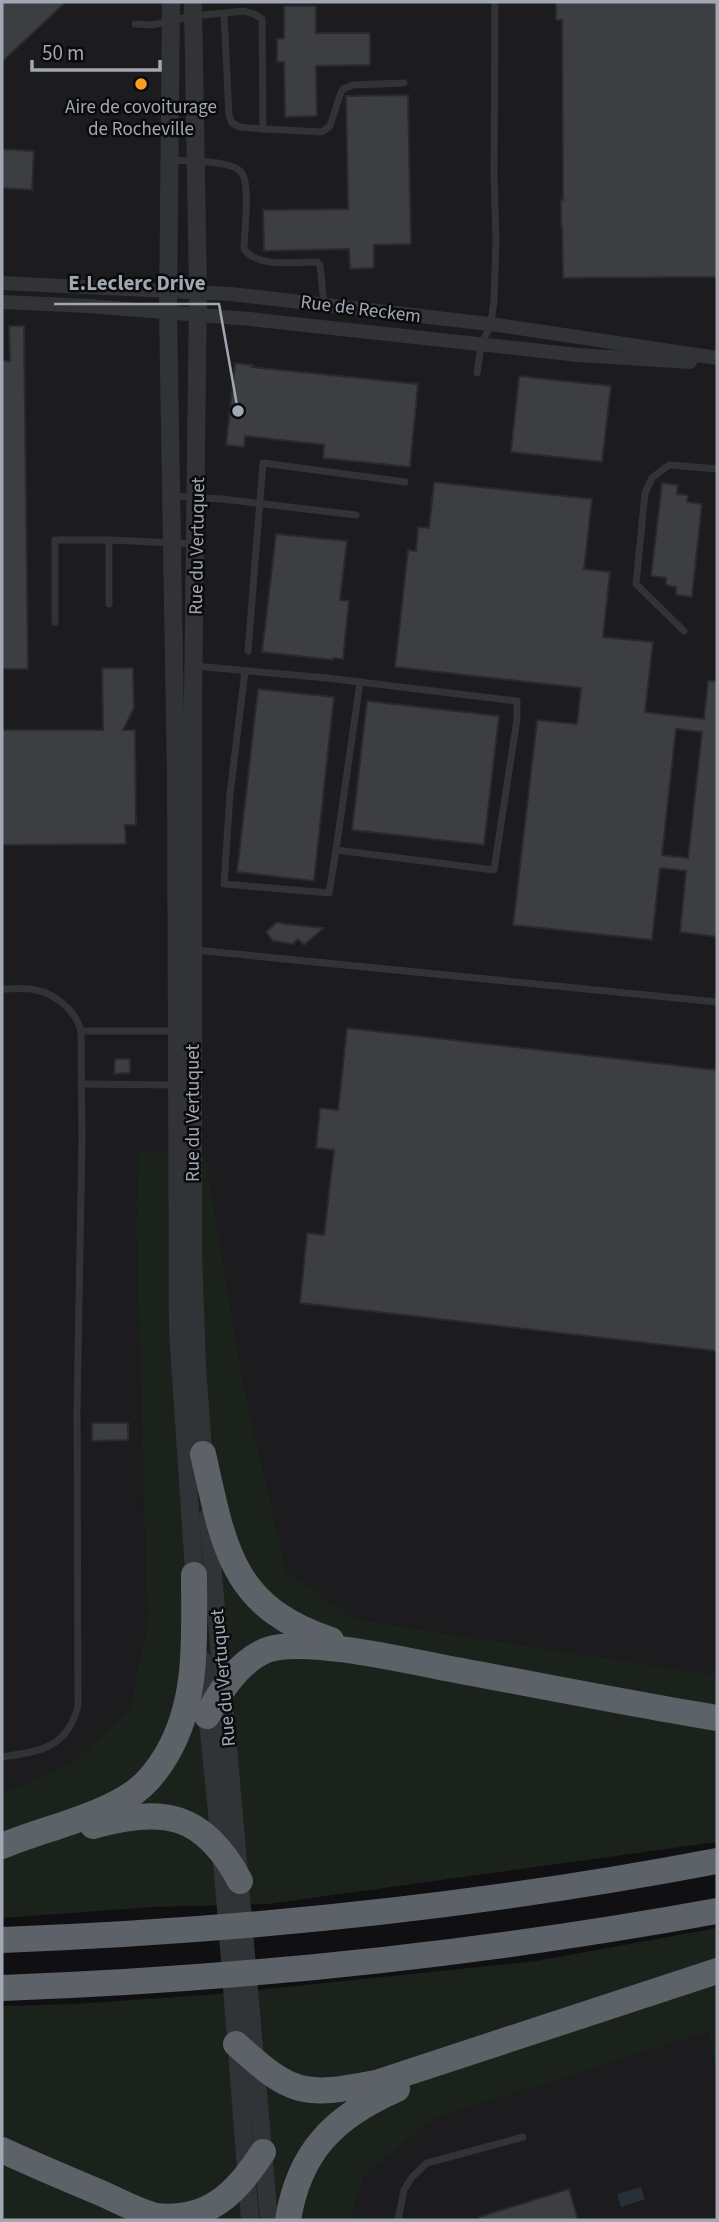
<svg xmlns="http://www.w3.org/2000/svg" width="719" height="2222" font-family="'Source Sans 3',sans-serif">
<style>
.built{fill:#1c1c1f}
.green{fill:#1b221b}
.water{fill:#263036}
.building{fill:#3c3e42;stroke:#2a2a2e;stroke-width:2;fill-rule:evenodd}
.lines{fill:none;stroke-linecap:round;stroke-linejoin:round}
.service{stroke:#313337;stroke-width:7}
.minor{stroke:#313337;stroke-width:14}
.tertiary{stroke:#313337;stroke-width:18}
.motorway{stroke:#5d6168;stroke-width:26}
.poi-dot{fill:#fa9e20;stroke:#0b0b0d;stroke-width:2.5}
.labels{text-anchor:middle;stroke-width:5;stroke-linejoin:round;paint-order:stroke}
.poi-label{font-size:19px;fill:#a1a8b3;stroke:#0b0b0d}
.street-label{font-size:19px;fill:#a1a8b3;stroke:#0b0b0d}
.leader{fill:none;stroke:#a1a8b3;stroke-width:2.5}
.callout-dot{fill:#a1a8b3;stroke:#0b0b0d;stroke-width:2.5}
.callout-label{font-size:21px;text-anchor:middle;font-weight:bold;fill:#a1a8b3;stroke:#0b0b0d;stroke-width:5;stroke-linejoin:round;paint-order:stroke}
</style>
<rect width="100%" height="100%" fill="#101012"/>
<!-- built -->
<g class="built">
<path d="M2,2H717V1675L356,1619L287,1572L242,1378L140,1152L136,1227L147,1626L129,1709L75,1760L2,1794Z"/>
<path d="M709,2032L717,2079V2220H351L364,2176L434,2119Z"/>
</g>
<!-- green -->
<g class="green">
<path d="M139,1152L205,1154L242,1378L287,1572L356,1619L717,1675V1842L268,1904L153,1907L2,1918V1794L75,1760L129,1709L147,1626L136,1227Z"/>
<path d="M717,1928V2079L709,2032L434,2119L364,2176L351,2220H2V2006L76,2004L218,1994L536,1961Z"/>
</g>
<!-- water -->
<path class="water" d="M641,2187L645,2199L621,2207L617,2194Z"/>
<!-- building -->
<g class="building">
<path d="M2,2H66L2,62Z"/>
<path d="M556,2H717V277L563,278L562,226H561V200H563L562,20H556Z"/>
<path d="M284,6H316V33H370V65L316,66L317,116L285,117L284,62H277V39L284,38Z"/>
<path d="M408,95L411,244L374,245V268L350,269L349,249L264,251L263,210L348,209L346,96Z"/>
<path d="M2,149L34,151L32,190L2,188Z"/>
<path d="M9,326H24L28,669H2V361H10Z"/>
<path d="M235,363L253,365L252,367L418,384L410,467L323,458L324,445L245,436L244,447L226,445Z"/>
<path d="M519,376L611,386L602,462L511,452Z"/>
<path d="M434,482L592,499L584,569L610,572L603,637L653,642L645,712L704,719L708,681H717V937L680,932L686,871L660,868L652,940L513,925L537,720L577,724L581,688L395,667L408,550L416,551L418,527L429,528ZM676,729L702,732L688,858L662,855Z"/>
<path d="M662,483L678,485L677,494L688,495L687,502L702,504L692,597L676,595V587L666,585V578L651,576Z"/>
<path d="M276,534L347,541L340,600L349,601L343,659L334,658L333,660L262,652Z"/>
<path d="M102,668H133L134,708L123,730H135L136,825H125L126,844L2,845V730H103Z"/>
<path d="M258,689L334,697L314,881L237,872Z"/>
<path d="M367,701L499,716L484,845L352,830Z"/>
<path d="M277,922L286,924L324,928L304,945L298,939L293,944L273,941L266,932Z"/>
<path d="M347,1028L717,1070V1351L300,1303L307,1233L324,1235L334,1150L316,1148L320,1108L338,1110Z"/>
<path d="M115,1059H130V1073L114,1074Z"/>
<path d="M92,1423H128V1440L92,1441Z"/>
<path d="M569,2189L578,2220H479V2217Z"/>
</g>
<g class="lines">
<!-- service -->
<g class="service">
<path d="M224,14L229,115L232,123L240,127L263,129"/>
<path d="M135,24L152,25L193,16L244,11L254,14L262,19L263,129L322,132L330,126L340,95L343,89L353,85L404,83"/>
<path d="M171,160C186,161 231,160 241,172C251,184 244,233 244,249C257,268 295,262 317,262L320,265L324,304"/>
<path d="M477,373L481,345L491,324L494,300L496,240L494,175L495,2"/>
<path d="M171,496L222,499L356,515"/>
<path d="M109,604V540L196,544"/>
<path d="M55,622V540H109"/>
<path d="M684,631L636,584L645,493L652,478L669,465L717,469"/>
<path d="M248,651L263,463L405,482"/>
<path d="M194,666L327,678L517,701V719L494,870L336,850L329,893L224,884L230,794L245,671"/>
<path d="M336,850L360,682"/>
<path d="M195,950L717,1002"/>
<path d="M2,989C13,989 25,987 36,990C56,994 76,1011 81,1031L82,1138L77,1411L78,1706C67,1749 40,1751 2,1757"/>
<path d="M81,1031H177"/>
<path d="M81,1084L175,1085"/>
<path d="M398,2220L404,2190L412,2177L427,2163L523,2137"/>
</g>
<!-- minor -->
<g class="minor">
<path d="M2,283L231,294L498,325L717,358"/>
<path d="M2,302L89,306L250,319L578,355L690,362"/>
</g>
<!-- tertiary -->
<g class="tertiary">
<path d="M171,2L168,312L176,779L178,1331L195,1586"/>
<path d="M193,2L198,291L193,702V1252L197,1367L204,1464"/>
<path d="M208,1516L269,2220"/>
<path d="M202,1659L224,1884L250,2220"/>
</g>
<!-- motorway -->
<g class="motorway">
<path d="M203,1454C224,1546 230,1607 331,1640"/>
<path d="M207,1716C220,1691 239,1661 267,1650C302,1637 400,1659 440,1667C532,1684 625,1703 717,1718"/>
<path d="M93,1826C163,1806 204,1813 240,1881"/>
<path d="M2,1846C43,1829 89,1820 127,1797C145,1787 157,1771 167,1754C199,1699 194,1636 194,1575"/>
<path d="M2,1940C241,1931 482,1906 717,1861"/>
<path d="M2,1988C242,1979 481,1954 717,1911"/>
<path d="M236,2044C292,2095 303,2097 376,2083L717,1971"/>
<path d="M2,2150C34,2165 68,2179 101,2193C119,2201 137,2211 156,2216C209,2222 237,2192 263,2152"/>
<path d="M288,2220C299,2151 335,2116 397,2089"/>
</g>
</g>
<!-- markers -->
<circle class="poi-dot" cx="141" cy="84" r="7"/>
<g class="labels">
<!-- poi labels -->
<g class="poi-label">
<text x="141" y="113">Aire de covoiturage<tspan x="141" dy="22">de Rocheville</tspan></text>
</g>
<!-- street labels -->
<g class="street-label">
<text transform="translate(361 308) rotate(7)" y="7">Rue de Reckem</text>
<text transform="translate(196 546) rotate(-89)" y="7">Rue du Vertuquet</text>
<text transform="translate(192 1113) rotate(-90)" y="7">Rue du Vertuquet</text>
<text transform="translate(222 1678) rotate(-95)" y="7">Rue du Vertuquet</text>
</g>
</g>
<!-- callouts -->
<path class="leader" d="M238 411L219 304H54"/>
<circle class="callout-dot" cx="238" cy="411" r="7"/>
<g class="callout-label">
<text x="137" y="290">E.Leclerc Drive</text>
</g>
<!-- border -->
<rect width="719" height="2222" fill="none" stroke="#a1a8b3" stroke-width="7"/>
<!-- scale -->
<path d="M32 60v10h128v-10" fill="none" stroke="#a1a8b3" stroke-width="3.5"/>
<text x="42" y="60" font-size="21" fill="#a1a8b3" stroke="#0b0b0d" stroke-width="5" paint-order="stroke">50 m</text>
</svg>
